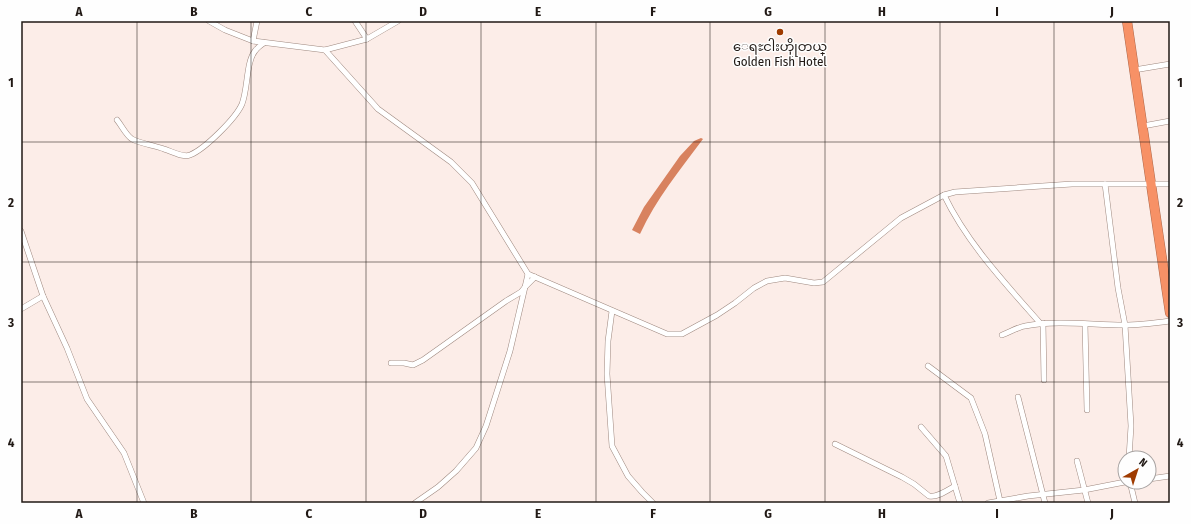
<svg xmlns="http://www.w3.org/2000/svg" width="1191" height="524" font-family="'Fira Sans Condensed','Noto Sans Myanmar',sans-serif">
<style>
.water{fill:#d8825f}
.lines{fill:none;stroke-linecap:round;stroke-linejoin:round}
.street-casing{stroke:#9e887f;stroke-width:6}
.highway-casing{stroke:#ac674a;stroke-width:10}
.street{stroke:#fff;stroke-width:5}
.highway{stroke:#f79166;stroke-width:9}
.grid{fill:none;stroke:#211915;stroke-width:1;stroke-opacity:0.55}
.poi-dot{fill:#9f3b00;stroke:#fefefe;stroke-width:1.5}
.labels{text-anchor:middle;stroke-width:3;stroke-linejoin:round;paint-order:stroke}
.poi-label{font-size:13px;fill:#211915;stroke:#fefefe}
.neatline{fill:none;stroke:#211915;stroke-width:1.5}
.grid-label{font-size:13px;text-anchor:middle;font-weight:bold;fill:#211915}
</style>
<rect width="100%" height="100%" fill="#fcede8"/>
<!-- water -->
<path class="water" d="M701,138L703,139C680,170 656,199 640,234L632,230L644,207L680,156L694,141Z"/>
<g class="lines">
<defs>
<g id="street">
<path d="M209,21L225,30L253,41L325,50L367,39L398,21"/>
<path d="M355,21L367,39"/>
<path d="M253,41L257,21"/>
<path d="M325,50L378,109L451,162L472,183L528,274L667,334H682L717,315L735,303L754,288L767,281L785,278L814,283L823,282L901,218L944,195L955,192L1072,184H1170"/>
<path d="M1134,70L1170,64"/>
<path d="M117,120C122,126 126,135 132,139C139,143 156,146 164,149C171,151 183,158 190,155C205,149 236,118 242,104C248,89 246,62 255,51C257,48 261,45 264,43"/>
<path d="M1143,126L1170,121"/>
<path d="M1105,184L1118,288L1125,325L1131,426L1129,458"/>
<path d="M944,195C967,243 1005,283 1040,323"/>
<path d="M21,231L43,296L67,348L87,399L124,453L144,503"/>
<path d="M21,309L43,296"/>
<path d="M612,311L608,341L607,374L612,446L628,476L642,492L653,503"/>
<path d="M1043,323L1044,380"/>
<path d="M1085,324L1087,410"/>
<path d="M1002,335C1010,332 1018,327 1025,326C1058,320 1091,325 1124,325C1139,325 1155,323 1170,321"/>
<path d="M391,363H404L413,365L423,360L506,301L521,292L525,287L528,274"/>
<path d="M928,366L971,398L985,434L1000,501"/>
<path d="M1018,397L1045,503"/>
<path d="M921,427L946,456L960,503"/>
<path d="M835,444L902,477L914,484L929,496C937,498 948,490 955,486"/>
<path d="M1077,461L1088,503"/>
<path d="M1149,479L1170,476"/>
<path d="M1130,482L1135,503"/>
<path d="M415,503L438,487L456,471L476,448L486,426L510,351L525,287L535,277"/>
<path d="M988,503L1028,496L1084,490L1125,482"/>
</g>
<path id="highway" d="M1127,21L1170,313"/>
</defs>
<!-- street casing -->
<use href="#street" class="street-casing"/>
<!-- highway casing -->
<use href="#highway" class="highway-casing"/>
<!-- street -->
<use href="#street" class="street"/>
<!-- highway -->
<use href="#highway" class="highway"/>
</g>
<!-- grid -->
<path class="grid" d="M137,21V503M251,21V503M366,21V503M481,21V503M596,21V503M710,21V503M825,21V503M940,21V503M1054,21V503M21,142H1170M21,262H1170M21,382H1170"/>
<!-- markers -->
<circle class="poi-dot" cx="780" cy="32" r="4"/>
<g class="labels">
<!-- poi labels -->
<g class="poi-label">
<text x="780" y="51">ေရႊငါးဟိုုတယ္<tspan x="780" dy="15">Golden Fish Hotel</tspan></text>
</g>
</g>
<!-- border -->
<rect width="1191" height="524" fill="none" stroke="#fefefe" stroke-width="44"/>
<!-- north arrow -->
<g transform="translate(1137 470) rotate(39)"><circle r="19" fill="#fefefe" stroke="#a6a2a1"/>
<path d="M0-3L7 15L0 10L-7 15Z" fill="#9f3b00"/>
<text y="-6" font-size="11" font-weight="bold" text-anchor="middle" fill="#211915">N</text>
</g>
<rect x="22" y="22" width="1147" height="480" class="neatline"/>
<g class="grid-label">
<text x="79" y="16">A</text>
<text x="194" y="16">B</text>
<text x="309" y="16">C</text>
<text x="423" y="16">D</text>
<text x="538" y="16">E</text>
<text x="653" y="16">F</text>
<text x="768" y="16">G</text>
<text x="882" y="16">H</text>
<text x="997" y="16">I</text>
<text x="1112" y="16">J</text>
<text x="11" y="87">1</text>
<text x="1180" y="87">1</text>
<text x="11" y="207">2</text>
<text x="1180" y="207">2</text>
<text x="11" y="327">3</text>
<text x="1180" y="327">3</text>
<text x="11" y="447">4</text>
<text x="1180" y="447">4</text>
<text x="79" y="518">A</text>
<text x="194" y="518">B</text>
<text x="309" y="518">C</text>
<text x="423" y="518">D</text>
<text x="538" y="518">E</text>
<text x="653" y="518">F</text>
<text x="768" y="518">G</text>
<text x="882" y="518">H</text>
<text x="997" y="518">I</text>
<text x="1112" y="518">J</text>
</g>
</svg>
